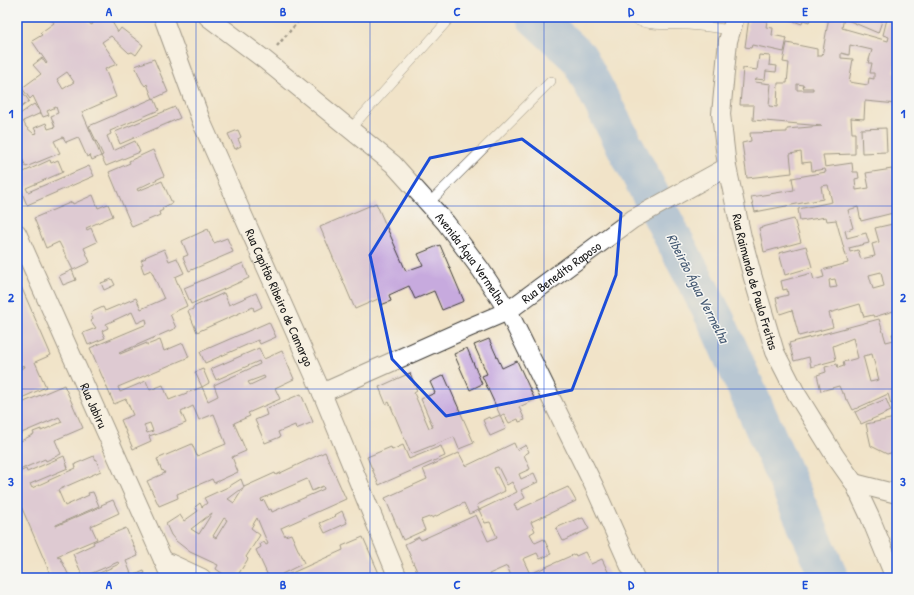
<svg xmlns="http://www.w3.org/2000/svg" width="914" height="595" font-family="'Patrick Hand',sans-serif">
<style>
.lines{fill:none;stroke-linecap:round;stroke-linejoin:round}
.river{stroke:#74a4de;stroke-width:38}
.building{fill:#c7aade;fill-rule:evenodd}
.service-casing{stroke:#3c3a36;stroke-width:10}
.minor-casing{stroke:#3c3a36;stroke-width:20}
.path{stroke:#3c3a36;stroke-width:2.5;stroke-dasharray:3 3;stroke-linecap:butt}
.service{stroke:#fff;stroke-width:9}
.minor{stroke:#fff;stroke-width:18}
.marked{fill:none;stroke:#1d4ed8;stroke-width:3;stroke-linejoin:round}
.grid{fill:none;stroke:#1d4ed8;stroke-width:1;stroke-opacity:0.55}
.labels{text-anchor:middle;stroke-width:3;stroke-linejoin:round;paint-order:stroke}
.street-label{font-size:13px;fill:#1c1c1c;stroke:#f6f6f2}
.water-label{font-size:14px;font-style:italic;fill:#445973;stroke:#f6f6f2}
.neatline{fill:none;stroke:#1d4ed8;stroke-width:1.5}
.grid-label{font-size:13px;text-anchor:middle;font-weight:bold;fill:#1d4ed8}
</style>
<rect width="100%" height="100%" fill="#f6f6f2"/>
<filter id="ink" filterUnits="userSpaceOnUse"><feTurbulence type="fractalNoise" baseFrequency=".025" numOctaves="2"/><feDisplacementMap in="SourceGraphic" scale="8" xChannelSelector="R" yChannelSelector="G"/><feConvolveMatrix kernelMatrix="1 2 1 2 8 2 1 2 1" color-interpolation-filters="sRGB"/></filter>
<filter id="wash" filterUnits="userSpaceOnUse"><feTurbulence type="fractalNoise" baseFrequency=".012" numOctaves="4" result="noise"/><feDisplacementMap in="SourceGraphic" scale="16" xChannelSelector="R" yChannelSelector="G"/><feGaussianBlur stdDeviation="0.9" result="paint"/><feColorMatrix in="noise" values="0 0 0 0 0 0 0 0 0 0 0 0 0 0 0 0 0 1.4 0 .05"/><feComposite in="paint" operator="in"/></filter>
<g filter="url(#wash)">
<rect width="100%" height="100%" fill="#f1e3c8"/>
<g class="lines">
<!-- river -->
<path class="river" d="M535,17L579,58L716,320L830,578"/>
</g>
<g id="blocks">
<!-- building -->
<g class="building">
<path d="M50,17H66L68,20L71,17H85L91,25L93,24L89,17H109L118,32L121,28L143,45L136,55L132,52L129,53L111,36L102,42L117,64L105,69L116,97L82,112L101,156L103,155L89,126L154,98L159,110L110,131L111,134L107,136L113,151L135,141L140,152L106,166L101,156L92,160L90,155L87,157L78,137L66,142L63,137L54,141L60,153L26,167L21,156L17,158V84L29,101L18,110L20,114L34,104L41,113L23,121L26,127L34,134L37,133L34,128L46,123L48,129L55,127L51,116L58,113L56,107L47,111L49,115L43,117L33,96L30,99L22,88L41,74L33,65L42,58L46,64L47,63L32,41L42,35L40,33L54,23ZM67,72L74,82L63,89L57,79Z"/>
<path d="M781,17H811L809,22L803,20L802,24Z"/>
<path d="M829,17H844L842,28L888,41L889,37L883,35L887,19L883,18L878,33L845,19V17H897V56L893,72L897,73V104L865,101L864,119L851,118L852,133H855V154L823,155L825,167L852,163L853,172H858L859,178L855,179L856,190L869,188L866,173L892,169L895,184L897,183V197L894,198L897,212L861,221L858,207L848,210L853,228L845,231L847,238L866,233L869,243L849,248L850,252L858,250L861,259L875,256L872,244L879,242L875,228L897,223V294L893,295L894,299L897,298V310L874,317L873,315L864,317L860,304L829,313L833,327L799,336L792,310L780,314L776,298L788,295L787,289L783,290L781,281L812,273L814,280L824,277L822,270L848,263L836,220L827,221L826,217L800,221L798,209L832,202L828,185L821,186L823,199L755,212L751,197L794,190L792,178L826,172L825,169L812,171L811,162L802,163L801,152L790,154L792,173L747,178L742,143L751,141L750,133L787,132V129L822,126L753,120L754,105H740L743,68L757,70L759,55L770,56L769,65L777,66L776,72L766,71L765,80L756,79L755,82L771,84L769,106L777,107L778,83H787L789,63L783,62L787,43L817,49V56H822ZM850,45L872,50L868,63H872L870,73H874V79L869,78L868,85L849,82L853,59L841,58V53L849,55ZM797,84L804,85L803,88H813V90H797ZM881,272L884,286L873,289L869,275ZM835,279L837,287L830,288L829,280Z"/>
<path d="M749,18L767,21L766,27L773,28L772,35L787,38L784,52L752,45L751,48L745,47Z"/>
<path d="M154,59L168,92L153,99L147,84L145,86L142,82L135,66Z"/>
<path d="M175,107L180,118L120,144L115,132Z"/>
<path d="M886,128L887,152L862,153L861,129Z"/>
<path d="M238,130L241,137L238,139L241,146L235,149L228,134Z"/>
<path d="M153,150L164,176L137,189L138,191L162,181L172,203L162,208L163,210L159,212L160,215L132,227L109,172L130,163L129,161Z"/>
<path d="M50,160L51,163L58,160L63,172L26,188L28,192L89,166L94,176L27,205L17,181V175Z"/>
<path d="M93,195L98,208L108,204L113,216L86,228L87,230L91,228L97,242L84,248L90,262L73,270L59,242L46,248L34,218L72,202L73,204Z"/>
<path d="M376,203L406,271L423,265L418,254L440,245L464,301L442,310L434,291L415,299L409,286L389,295L391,301L381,305L378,299L355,309L320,227Z"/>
<path d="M794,219L801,242L764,252L759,228Z"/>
<path d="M208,229L214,243L227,238L233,252L189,271L183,257L188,255L182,241Z"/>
<path d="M806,246L812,267L785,275L779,253Z"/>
<path d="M164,249L169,261L177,258L184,273L175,277L187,306L170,314L176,328L119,353L120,354L147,343V345L160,340L164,351L183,343L189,357L118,387L120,392L146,381L150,390L163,385L169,400L202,387L195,372L203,369L209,383L202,387L208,401L218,396L214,385L260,364L259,361L216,380L211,369L259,348L264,359L282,351L294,379L275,388L280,399L248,413L250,416L234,423L246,451L232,457L238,472L214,483L212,479L177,494L178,498L159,506L147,481L165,473L163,470L162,471L157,459L192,444L197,456L226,444L214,414L199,420L193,406L181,412L186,423L155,435V434L149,436L151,441L133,449L121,420L133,415L126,399L114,404L90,348L147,324L146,319L137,323L132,312L106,324L108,328L102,331L105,338L88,345L83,333L96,328L91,321L93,319L90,313L103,307L105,311L136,298L141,309L164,299L151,270L144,273L141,265L143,264L141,260L146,258L145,257ZM264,376L265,378L250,385L248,382ZM150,423L153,431L147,433L144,425Z"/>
<path d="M243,263L249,278L191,304L184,288Z"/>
<path d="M72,270L76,280L63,285L59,276Z"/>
<path d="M112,279L115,285L104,290L101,283Z"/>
<path d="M20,284L51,355L35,362L46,387L17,400V370L25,367L24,365L17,368V285Z"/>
<path d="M224,293L229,305L256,293L262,307L254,311L253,307L197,332L188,311L193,309V307Z"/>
<path d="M879,319L886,342L894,340L892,334L897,333V379H895L897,386V402L891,404L888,394L853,410L848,400H846L844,393H842L839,386L821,391L817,375L826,372L825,367L837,364L838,368L844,366L843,362L858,358L853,338L833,346L836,360L811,367L809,357L794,361L789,343ZM872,354L879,380L870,382L863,356Z"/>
<path d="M269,322L276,337L260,344L258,340L205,363L200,352Z"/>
<path d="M489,339L502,368L517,361L535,400L519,407L525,420L519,422L518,419L509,423L504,414L500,416L506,429L490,436L483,420L489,417L490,419L500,415L482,376L487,374L474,345Z"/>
<path d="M467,348L482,384L470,390L454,354Z"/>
<path d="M410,373L417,391L414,393L429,428L433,427L421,399L435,393L430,382L444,375L474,443L459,449L454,437L411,454L389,402L386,404L379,387Z"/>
<path d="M64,385L83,428L55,440L61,454L46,461L45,459L17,471V443L34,434L33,432L41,429V431L62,422L59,417L17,435V405Z"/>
<path d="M301,394L313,422L296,429L295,425L278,432L280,437L265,443L255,420L267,415L265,409Z"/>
<path d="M886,399L891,411L861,424L855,412Z"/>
<path d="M894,413H897V420H896L897,424V451L887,454L871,446L866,424L895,418Z"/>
<path d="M514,443L517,450L526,445L529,452L524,455L530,469L519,474L521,479L534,473L538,482L521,490L525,498L514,504L517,510L568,487L576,501L531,522L535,531L530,534L535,543L544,539L551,554L540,559L537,553L523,559L530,574L575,554L576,556L585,552L591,564L602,559L611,578H592V576L588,578H512L507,566L489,574L491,578H420L405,544L419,537L421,540L476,515L488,541L497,537L490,522L485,523L479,510L517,492L512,482L507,485L498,467L494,468L505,491L477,505L479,510L469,514L464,503L432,518V516L421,520L425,530L403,540L385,498L427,479L423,469L459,453L466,466Z"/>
<path d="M403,445L409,459L441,446L445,456L379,485L367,457L391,447L392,450Z"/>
<path d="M325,452L346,499L281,528L285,536L291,534L304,563L282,574L283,576L277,578H269L256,550L261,547L260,544L264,542L266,545L268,544L257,518L251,528L260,535L246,557L248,559L236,578H229L216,569L218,565L190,552L176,541L171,535L166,524L180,515L184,521L198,511L195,507L200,503L202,507L207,503L204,498L228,487L241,479L244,487L275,473L276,475ZM307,479L312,491L323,486L324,489L272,512L271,509L269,510L264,500L262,502L261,499ZM244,487L234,503L228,499ZM212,513L199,534L191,529ZM224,518L227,520L216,538L213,536Z"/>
<path d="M64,456L68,468L30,484L32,488L76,468L75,464L94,456L101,471L58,490L65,506L89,495L88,493L93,492L99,506L56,525V526L102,506L101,505L113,500L119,513L91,526L97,539L57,556L58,558L60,557L70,578H52L21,506L17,508V473L26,469L27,472Z"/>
<path d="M342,511L347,523L325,533L320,523L336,516L335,515Z"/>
<path d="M579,518V519L583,518L589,529L563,541L556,528Z"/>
<path d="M126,528L138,556L126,561L132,576L144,571L145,573L141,575L143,578H89L119,564L118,562L83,577L73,554L94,544L93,542Z"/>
<path d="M363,537L381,578H284L283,577L343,550L342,546Z"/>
</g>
</g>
</g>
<g filter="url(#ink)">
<use href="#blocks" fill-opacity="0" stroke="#3c3a36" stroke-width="1"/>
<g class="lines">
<defs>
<g id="service">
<path d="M630,17C647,27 669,24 688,25C702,26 717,28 731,30"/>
<path d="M351,128L451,17"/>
<path d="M428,204L551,81"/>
</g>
<g id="minor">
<path id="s1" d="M163,17L202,123L322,393L398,578"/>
<path id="s2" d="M208,17L265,60L393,164L446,223L481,270L508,311L595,488L635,578"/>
<path id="s3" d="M735,17L728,41L721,114L727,167L742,237L753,278L775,352L796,393L835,456L854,483L870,517L895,578"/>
<path id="s4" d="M17,233L171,578"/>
<path id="s5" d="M322,393L468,328L508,311L633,219L727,167"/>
<path d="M854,483L897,494"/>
<path d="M163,560L202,578"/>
</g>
</defs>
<!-- service casing -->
<use href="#service" class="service-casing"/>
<!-- minor casing -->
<use href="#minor" class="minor-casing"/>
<!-- path -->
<path class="path" d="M277,46L302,17"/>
<!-- service -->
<use href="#service" class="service"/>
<!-- minor -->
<use href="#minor" class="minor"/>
</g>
</g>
<!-- marked area -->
<path d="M0 0H914V595H0ZM522,139L621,213L616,275L572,390L446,416L392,359L370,255L430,158Z" fill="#f1e3c8" fill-opacity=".55" fill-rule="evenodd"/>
<path class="marked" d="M522,139L621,213L616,275L572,390L446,416L392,359L370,255L430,158Z"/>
<!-- grid -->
<path class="grid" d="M196,17V578M370,17V578M544,17V578M718,17V578M17,206H897M17,389H897"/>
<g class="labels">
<!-- street labels -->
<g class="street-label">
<text dy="5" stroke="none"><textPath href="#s2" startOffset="359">Avenida Água Vermelha</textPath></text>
<text dy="5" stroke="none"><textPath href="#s5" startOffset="269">Rua Benedito Raposo</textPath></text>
<text dy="5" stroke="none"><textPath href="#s3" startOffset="270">Rua Raimundo de Paulo Freitas</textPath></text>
<text dy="5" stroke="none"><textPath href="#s1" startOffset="304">Rua Capitão Ribeiro de Camargo</textPath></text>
<text dy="5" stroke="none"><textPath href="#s4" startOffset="189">Rua Jabiru</textPath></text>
</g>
<!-- water labels -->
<g class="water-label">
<text transform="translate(698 288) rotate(63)" y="5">Ribeirão Água Vermelha</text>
</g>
</g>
<!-- margin -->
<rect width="914" height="595" fill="none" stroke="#f6f6f2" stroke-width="44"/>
<rect x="22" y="22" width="870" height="551" class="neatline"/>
<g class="grid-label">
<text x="109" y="16">A</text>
<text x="283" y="16">B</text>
<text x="457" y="16">C</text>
<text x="631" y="16">D</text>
<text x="805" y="16">E</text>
<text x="11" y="118">1</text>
<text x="903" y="118">1</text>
<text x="11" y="302">2</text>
<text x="903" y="302">2</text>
<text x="11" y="486">3</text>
<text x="903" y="486">3</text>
<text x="109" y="589">A</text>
<text x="283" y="589">B</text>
<text x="457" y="589">C</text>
<text x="631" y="589">D</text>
<text x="805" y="589">E</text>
</g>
</svg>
